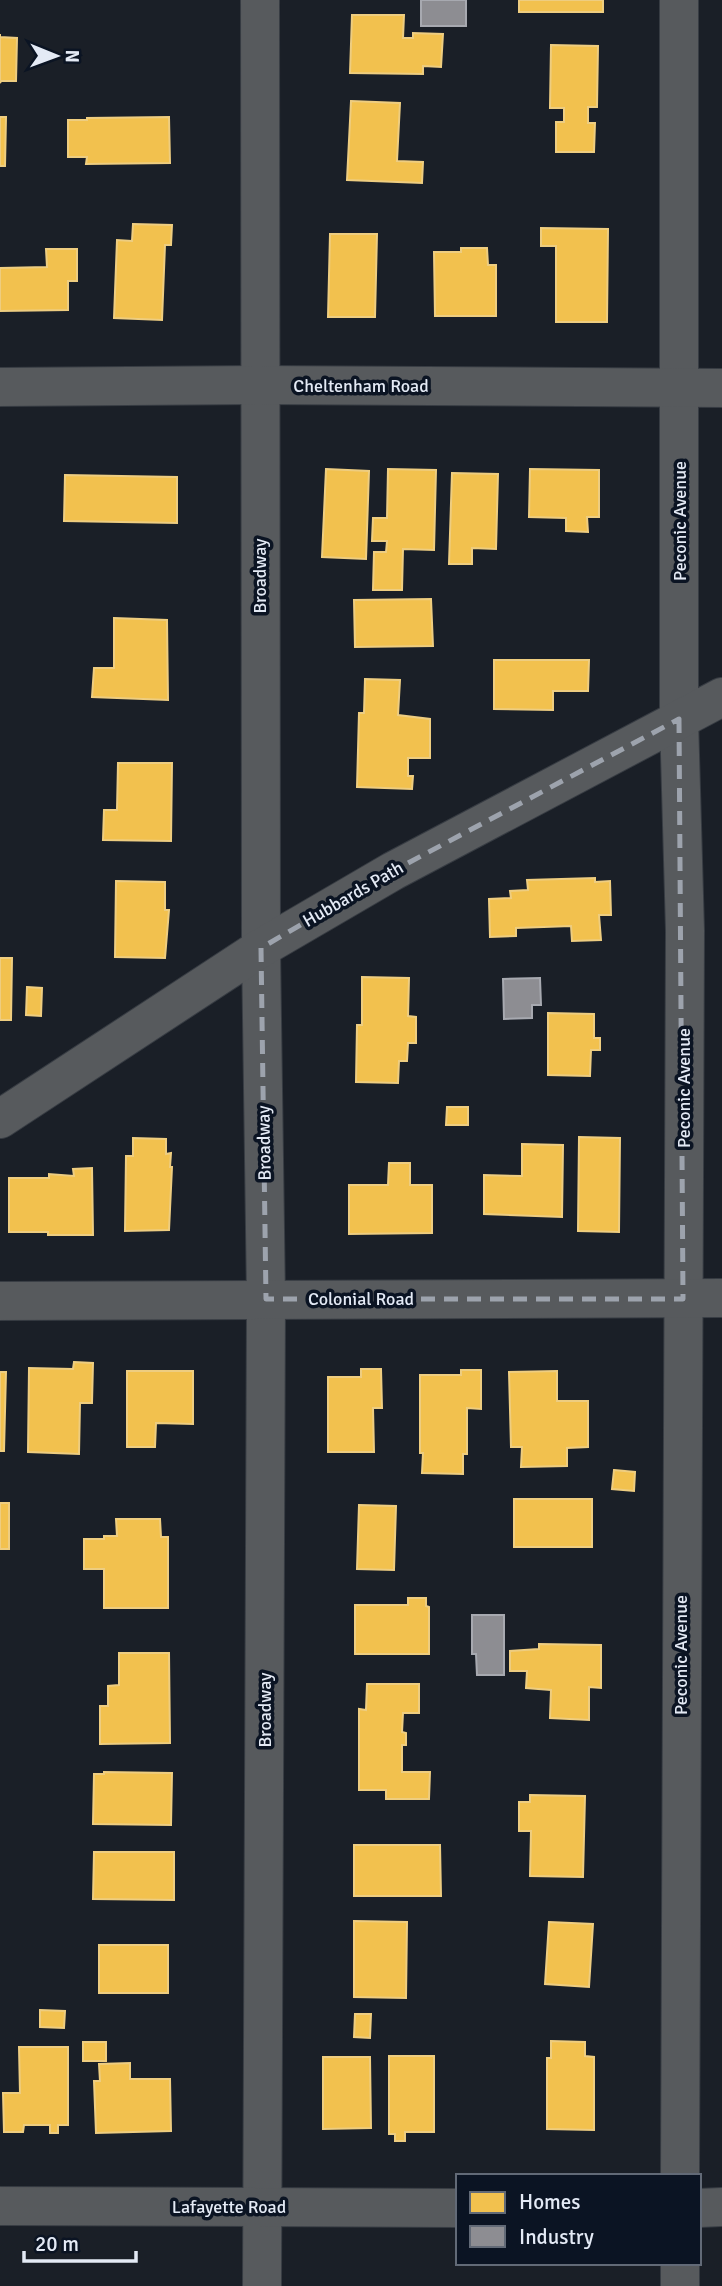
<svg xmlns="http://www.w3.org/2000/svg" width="722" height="2286" font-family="Signika,sans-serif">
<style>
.homes{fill:#f2c14e;stroke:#eecd80;stroke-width:2}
.industry{fill:#8d8d92;stroke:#a7a9b0;stroke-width:2}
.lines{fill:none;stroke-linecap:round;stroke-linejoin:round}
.minor-casing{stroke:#373c43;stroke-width:40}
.minor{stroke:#575a5d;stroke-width:38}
.marked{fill:none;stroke:#9da3ad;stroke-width:5;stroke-dasharray:14 9;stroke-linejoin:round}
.labels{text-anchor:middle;stroke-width:7;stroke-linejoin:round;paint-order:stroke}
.street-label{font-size:18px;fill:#e4eaf5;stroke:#0b1423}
</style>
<rect width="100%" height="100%" fill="#1a1f27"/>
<!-- homes -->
<g class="homes">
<rect x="519" y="0" width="84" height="12"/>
<path d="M352,15H404L403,38H413V33L443,34L441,67L423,66V74L350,73Z"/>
<path d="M0,34V37L17,38L16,81H1L0,83Z"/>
<path d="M551,45L598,46L597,107H588V123H595L594,152H556V122H564V108H550Z"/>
<path d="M351,101L400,103L397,161L423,162L422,183L347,180Z"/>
<path d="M0,117H6L5,166H0Z"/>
<path d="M169,117L170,163L86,164L87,157H68V120H87V118Z"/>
<path d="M133,224L172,225L171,245H165L162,320L114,318L117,240L132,241Z"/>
<path d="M541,228L608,229L607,322H556V246H541Z"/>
<path d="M330,234H377L375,317H328Z"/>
<path d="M461,248H487L488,265H496V316H435L434,252H461Z"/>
<path d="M46,249H77V281H68V310L0,311V268L47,267Z"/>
<path d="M326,469L369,471L366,559L322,557Z"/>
<path d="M388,469L436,470L434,550L403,549L402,590H373L374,552H386L387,541H372L373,518H387Z"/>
<path d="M530,469L599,470V517H587L588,532L566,531V518L529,517Z"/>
<path d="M452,473L498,474L496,549L472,548V564H449Z"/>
<path d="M65,475L177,477V523L64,521Z"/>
<path d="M431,599L433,646L355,647L354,600Z"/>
<path d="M114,618L167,620L168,700L92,697L94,668H114Z"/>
<path d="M494,660H589L588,691H553V710L494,709Z"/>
<path d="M365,679L400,680L398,715L430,719V758H408V776H413L412,789L357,787L359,713H364Z"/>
<path d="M118,763H172L171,841L103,840L104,810H117Z"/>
<path d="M595,878V882L610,881L611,915H599L601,940L572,941L571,926L516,928V936L490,937L489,899L511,898L510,891L528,890L527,880Z"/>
<path d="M116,881L165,882V910H169L165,958L115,957Z"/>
<path d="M0,958H12L11,1020H0Z"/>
<path d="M362,977L409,978L408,1016L416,1017V1043H408L407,1061H399L398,1083L356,1082L357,1025H362Z"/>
<path d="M27,987L42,988L41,1016L26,1015Z"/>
<path d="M548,1013L594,1014V1038H600V1050H591L590,1076L548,1075Z"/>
<path d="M447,1107H468V1125H446Z"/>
<path d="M579,1137L620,1138L619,1232L578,1231Z"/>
<path d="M133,1138L166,1139V1154L171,1153L170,1167H172L169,1230L125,1231L126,1156H133Z"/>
<path d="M522,1144L563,1145L562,1217L484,1214V1175L522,1176Z"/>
<path d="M389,1163H410V1185H432V1233L349,1234V1185H388Z"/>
<path d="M92,1168L93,1235H48V1232H9V1178H49V1174L74,1176L73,1169Z"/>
<path d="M74,1362L93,1363L92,1403H80L79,1454L28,1452L29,1368L73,1369Z"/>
<path d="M361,1369H381L382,1408H373L374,1452H328V1377H361Z"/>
<path d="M461,1370H481V1409L467,1408V1454H463V1474L422,1473L423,1453H420V1375H461Z"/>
<path d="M127,1371H193V1424L156,1423L155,1447H127Z"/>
<path d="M557,1371V1401H588V1447L567,1448V1466L521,1467L522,1447H511L509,1372Z"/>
<path d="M0,1372H6L4,1451H0Z"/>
<path d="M614,1470L635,1472L634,1491L612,1489Z"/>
<rect x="514" y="1499" width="78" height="48"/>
<rect x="0" y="1503" width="9" height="46"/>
<path d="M359,1505L396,1506L394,1570L357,1569Z"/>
<path d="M116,1519H160L161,1537H168V1608H104V1569H84V1539H104V1536H117Z"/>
<path d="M408,1598H426V1606L429,1607V1654H355V1605H408Z"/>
<path d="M539,1644L601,1645V1688L589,1687V1720L550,1718L551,1690L526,1688L527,1671H510V1651L539,1649Z"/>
<path d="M119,1653H169L170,1743L100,1744V1706H108V1686L119,1685Z"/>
<path d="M367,1684H419V1713H403L402,1732L406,1733V1745H402V1772H430L429,1799H386V1790H359V1709L366,1710Z"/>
<path d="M104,1772L172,1773L171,1825L93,1824L94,1774H104Z"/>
<path d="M530,1795L585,1796L583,1877L530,1876L531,1831H519V1802H530Z"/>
<path d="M354,1845H440L441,1896H354Z"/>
<path d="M94,1852H174V1900L93,1899Z"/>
<path d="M354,1921L407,1922L406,1998L354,1997Z"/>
<path d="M549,1922L593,1924L589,1987L545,1984Z"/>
<rect x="99" y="1945" width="69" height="48"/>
<path d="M40,2010L65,2011L64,2028L40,2027Z"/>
<path d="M355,2014H371L370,2038L354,2037Z"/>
<path d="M551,2041L585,2042V2056L594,2057V2130L547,2129V2058H551Z"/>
<rect x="83" y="2042" width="23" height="19"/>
<path d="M19,2047H68V2125H58V2133H50V2125H24L23,2132H4L3,2093H20Z"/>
<path d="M389,2056H434V2132H405V2141H395V2134H389Z"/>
<path d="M323,2057H370L371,2128L323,2129Z"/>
<path d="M130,2063V2079H170L171,2131L96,2133L94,2081H100L99,2064Z"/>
</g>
<!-- industry -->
<g class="industry">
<rect x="421" y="0" width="45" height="26"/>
<path d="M540,978L541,1005H532V1018L504,1019L503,979Z"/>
<path d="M472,1615H504V1675H477L476,1654H472Z"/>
</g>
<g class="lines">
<defs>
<g id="minor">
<path d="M260,0L261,948L266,1299L262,2286"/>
<path d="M679,0V719L685,931L680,2176"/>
<path d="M0,387L260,385L722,388"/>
<path d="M0,1119L261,948L393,871L722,697"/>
<path d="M0,1301L722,1298"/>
<path d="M0,2206L458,2208"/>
<path d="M699,2208L722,2207"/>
<path d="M680,2286V2263"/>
</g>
</defs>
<!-- minor casing -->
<use href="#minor" class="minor-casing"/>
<!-- minor -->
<use href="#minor" class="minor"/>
</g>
<!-- marked area -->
<path class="marked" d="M679,719L683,1299H266L261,948L393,871Z"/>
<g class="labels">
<!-- street labels -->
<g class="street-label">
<text x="361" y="392">Cheltenham Road</text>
<text transform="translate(680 521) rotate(-90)" y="6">Peconic Avenue</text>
<text transform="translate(260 576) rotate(-90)" y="6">Broadway</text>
<text transform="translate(353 894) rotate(-30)" y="6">Hubbards Path</text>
<text transform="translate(684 1088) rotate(-90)" y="6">Peconic Avenue</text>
<text transform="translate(264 1143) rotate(-91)" y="6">Broadway</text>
<text x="361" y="1305">Colonial Road</text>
<text transform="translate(681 1655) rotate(-90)" y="6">Peconic Avenue</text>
<text transform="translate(265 1710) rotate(-90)" y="6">Broadway</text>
<text x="229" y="2213">Lafayette Road</text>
</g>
</g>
<!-- legend -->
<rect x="456" y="2174" width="245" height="91" fill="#0b1423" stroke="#626a77" stroke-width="2"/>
<rect x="470" y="2192" width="35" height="21" fill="#f2c14e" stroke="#626a77" stroke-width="2"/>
<text x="519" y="2209" font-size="21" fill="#e4eaf5">Homes</text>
<rect x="470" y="2226" width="35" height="21" fill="#8d8d92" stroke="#626a77" stroke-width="2"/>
<text x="519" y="2244" font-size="21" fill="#e4eaf5">Industry</text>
<!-- north arrow -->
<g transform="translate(56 56) rotate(91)" stroke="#0b1423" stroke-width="5" paint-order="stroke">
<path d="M0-5L12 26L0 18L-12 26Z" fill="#e4eaf5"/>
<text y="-10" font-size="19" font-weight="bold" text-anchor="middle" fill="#e4eaf5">N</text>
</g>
<!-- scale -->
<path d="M24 2251v10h112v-10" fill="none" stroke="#e4eaf5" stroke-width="3.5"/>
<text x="35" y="2251" font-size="21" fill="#e4eaf5" stroke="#0b1423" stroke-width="5" paint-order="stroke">20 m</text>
</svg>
